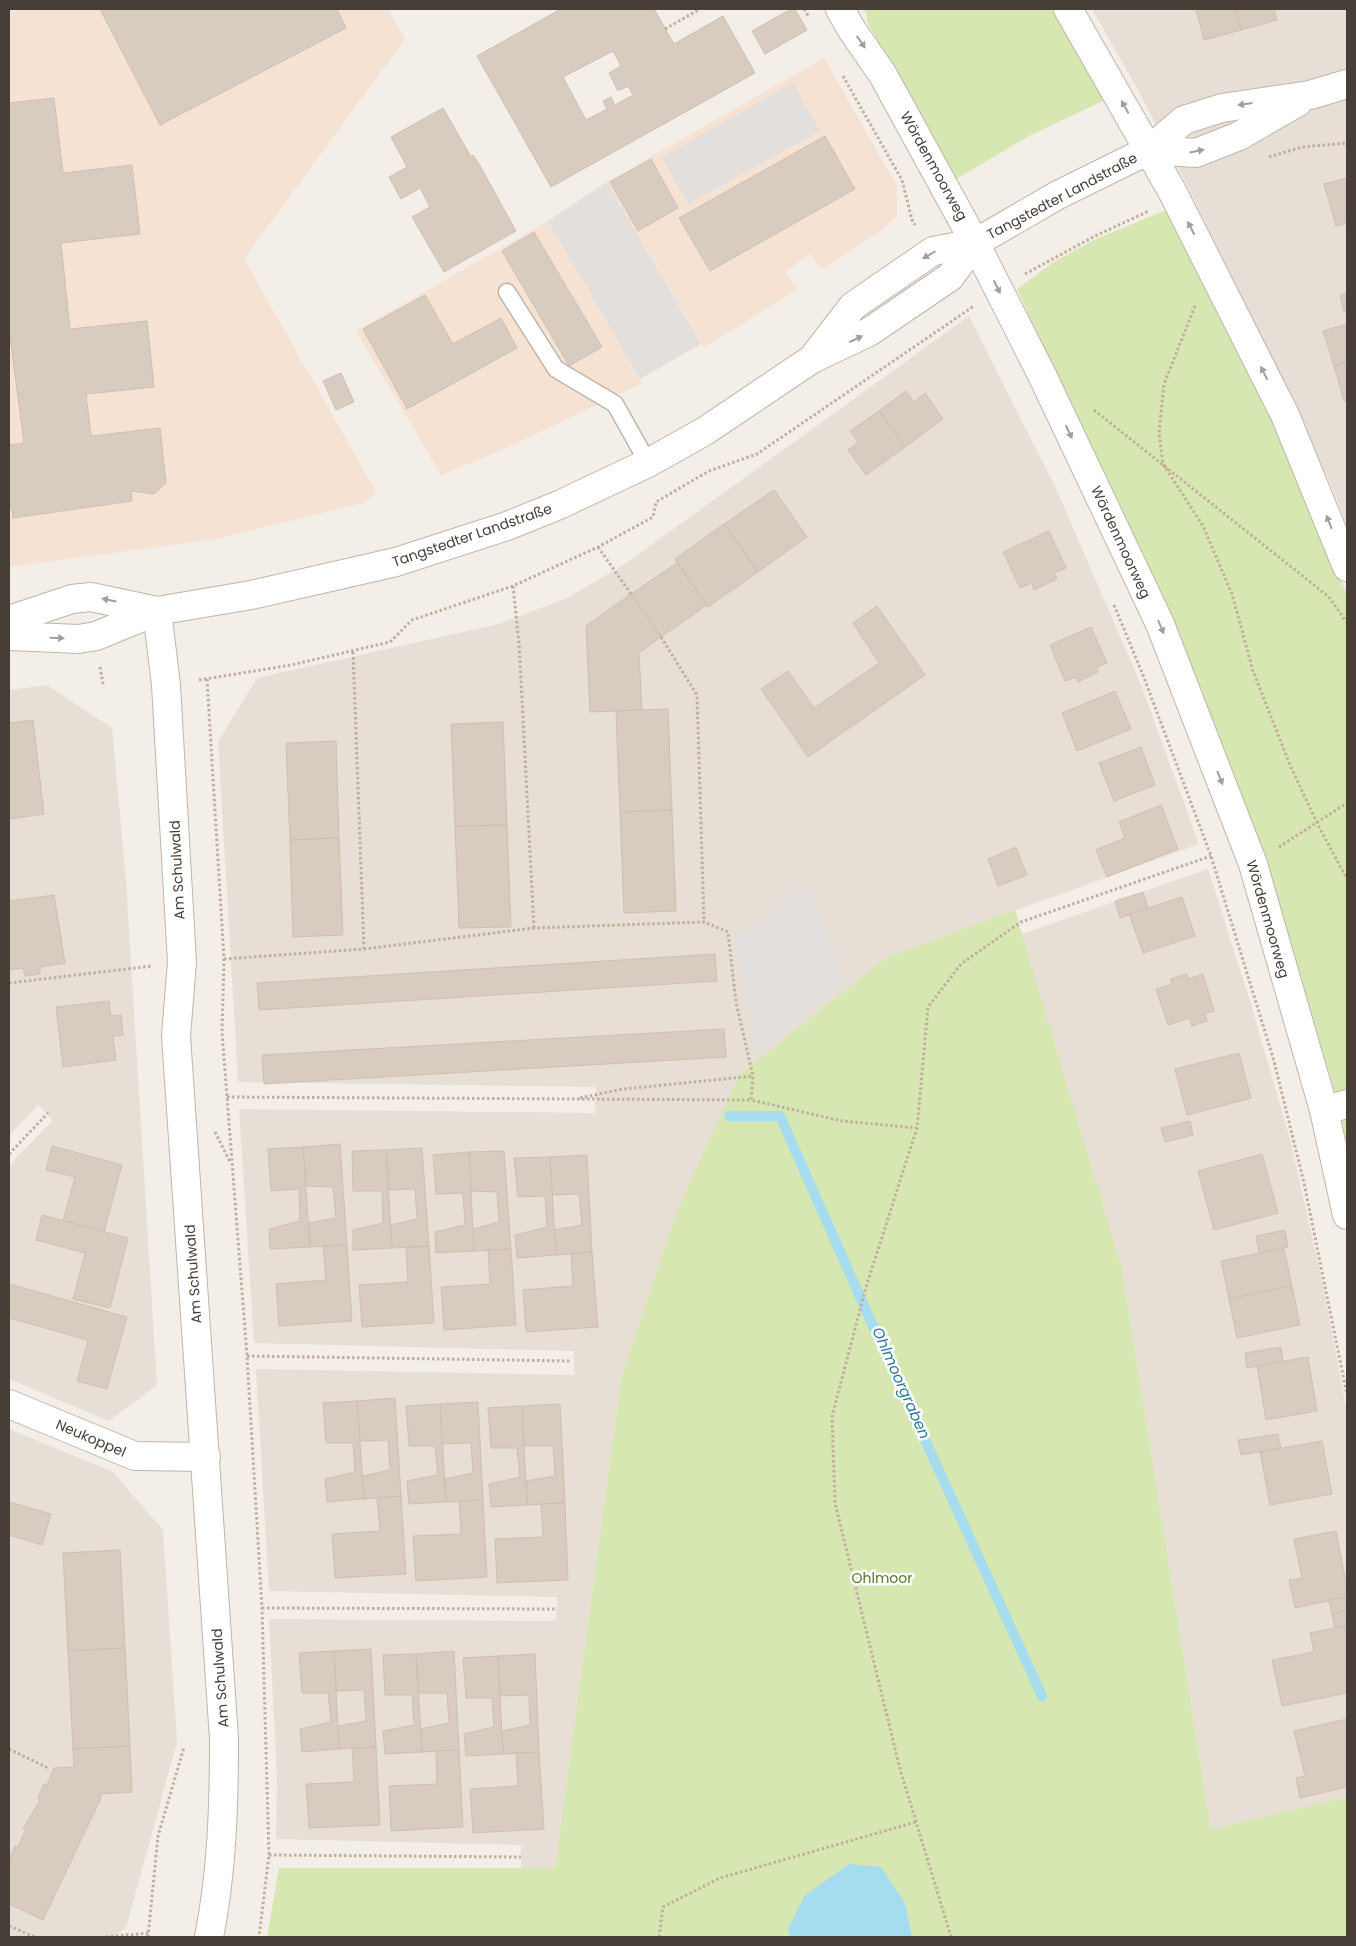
<svg xmlns="http://www.w3.org/2000/svg" width="1356" height="1946" font-family="Poppins,sans-serif">
<style>
.residential{fill:#e7dfd6}
.commercial{fill:#f5e2d3}
.green{fill:#d7e7b1}
.parking{fill:#e2dfdd}
.water{fill:#a5dcef}
.lines{fill:none;stroke-linecap:round;stroke-linejoin:round}
.stream{stroke:#a5dcef;stroke-width:10}
.building{fill:#d8cbc0;stroke:#d0bfb1;fill-rule:evenodd}
.service-casing{stroke:#bfb5aa;stroke-width:19}
.minor-casing{stroke:#bfb5aa;stroke-width:30}
.tertiary-casing{stroke:#bfb5aa;stroke-width:30}
.path{stroke:#c1ae9c;stroke-width:3;stroke-dasharray:2.5 2.5;stroke-linecap:butt}
.service{stroke:#fff;stroke-width:16}
.minor{stroke:#fff;stroke-width:28}
.tertiary{stroke:#fff;stroke-width:28}
.oneway{fill:#a39e9b}
.labels{text-anchor:middle;stroke-width:5;stroke-linejoin:round;paint-order:stroke}
.street-label{font-size:14px;fill:#473e37;stroke:#fff}
.park-label{font-size:14px;fill:#53782a;stroke:#fff}
.water-label{font-size:15px;font-style:italic;fill:#2c7b99;stroke:#fff}
</style>
<rect width="100%" height="100%" fill="#f4eee8"/>
<!-- residential -->
<g class="residential">
<path d="M1092,9H1347V525L1328,478L1193,197L1138,90Z"/>
<path d="M969,316L1059,495L1141,685L1199,844L887,957L621,1379L555,1869L521,1868V1845L276,1839L277,1777L269,1619L556,1621L557,1597L269,1591L256,1369L574,1375V1351L254,1343L239,1109L595,1113L596,1087L238,1082L218,742L257,678L499,624L567,598L622,566Z"/>
<path d="M47,685L112,728L126,880L157,1385L109,1421L9,1379V1166L53,1120L38,1105L9,1136V690Z"/>
<path d="M1208,869L1250,1001L1290,1139L1323,1285L1347,1413V1797L1211,1829L1122,1268L1022,934Z"/>
<path d="M9,1429L113,1472L163,1530L177,1742L126,1928L112,1937H9Z"/>
</g>
<!-- commercial -->
<g class="commercial">
<path d="M9,9H388L405,39L244,259L376,492L364,503L216,539L9,567Z"/>
<path d="M824,58L897,186V216L878,233L822,269L810,254L785,272L797,289L704,348L607,182Z"/>
<path d="M548,221L642,383L502,450L441,475L356,331Z"/>
</g>
<!-- green -->
<g class="green">
<path d="M864,9H1052L1105,100L1029,136L956,179L867,22V15Z"/>
<path d="M1166,210C1232,335 1296,463 1347,595V1148L1331,1079L1270,877L1214,723L1017,289L1055,261L1098,238Z"/>
<path d="M1015,910L1122,1268L1211,1829L1347,1797V1937H912L905,1903L788,1930L790,1937H267L279,1868H555L621,1379L677,1211L739,1075L887,957Z"/>
</g>
<!-- parking -->
<g class="parking">
<path d="M793,83L820,131L688,204L662,157Z"/>
<path d="M607,182L701,344L640,379L548,221Z"/>
<path d="M807,883L845,982L758,1052L735,939Z"/>
</g>
<!-- water -->
<path class="water" d="M849,1864L881,1867L905,1903L912,1937H790L788,1930L804,1896Z"/>
<g class="lines">
<!-- stream -->
<path class="stream" d="M729,1116H780L868,1315L1042,1696"/>
</g>
<!-- building -->
<g class="building">
<path d="M100,9H337L346,28L160,125Z"/>
<path d="M561,9H654L674,44L723,16L755,73L551,187L477,56ZM613,51L621,66L609,73L618,91L628,86L633,95L615,105L611,97L603,101L607,109L586,120L563,77Z"/>
<path d="M791,9H795L807,30L765,54L752,31Z"/>
<path d="M1196,9H1235L1241,30L1204,40Z"/>
<path d="M1235,9H1274L1277,20L1241,30Z"/>
<path d="M54,98L63,173L132,165L140,234L61,243L70,329L147,321L154,387L86,394L91,436L160,428L166,483L154,494L131,491L132,501L13,518L12,509H9V445L24,443L10,337H9V103Z"/>
<path d="M443,108L471,157L473,155L479,164L516,231L444,272L412,217L430,207L420,188L401,199L389,177L407,167L391,137Z"/>
<path d="M825,136L855,189L710,271L679,218Z"/>
<path d="M651,159L678,208L638,231L610,182Z"/>
<path d="M1347,178V223L1336,226L1324,184Z"/>
<path d="M534,232L602,347L569,366L502,251Z"/>
<path d="M1347,293V311L1344,312L1340,295Z"/>
<path d="M425,295L453,344L501,318L517,348L407,409L363,329Z"/>
<path d="M1347,324V362L1334,366L1323,331Z"/>
<path d="M1347,362V400L1344,401L1334,366Z"/>
<path d="M341,373L354,402L336,410L323,381Z"/>
<path d="M906,391L914,402L925,393L943,419L905,447L879,411Z"/>
<path d="M879,411L905,447L866,475L848,450L858,442L850,431Z"/>
<path d="M774,490L807,537L758,572L724,524Z"/>
<path d="M724,524L758,572L708,607L675,559Z"/>
<path d="M1049,531L1066,568L1054,573L1057,579L1034,590L1032,583L1020,588L1003,552Z"/>
<path d="M677,563L707,605L661,637L631,594Z"/>
<path d="M631,594L661,637L639,653L642,710L590,712L586,626Z"/>
<path d="M877,606L925,675L808,757L761,689L788,671L814,708L879,663L853,623Z"/>
<path d="M1091,627L1107,663L1096,668L1098,672L1078,682L1076,677L1065,681L1050,645Z"/>
<path d="M1115,691L1131,729L1077,751L1062,713Z"/>
<path d="M668,709L672,810L620,812L616,711Z"/>
<path d="M33,720L44,814L9,819V723Z"/>
<path d="M503,722L507,825L455,826L451,724Z"/>
<path d="M336,741L339,838L290,840L286,743Z"/>
<path d="M1141,747L1155,785L1114,801L1099,763Z"/>
<path d="M1161,805L1178,849L1107,877L1096,850L1125,838L1119,822Z"/>
<path d="M672,810L676,911L624,913L620,812Z"/>
<path d="M507,825L511,927L459,928L455,826Z"/>
<path d="M339,838L343,935L293,937L290,840Z"/>
<path d="M1016,847L1027,875L998,886L988,859Z"/>
<path d="M1143,892L1148,908L1120,918L1115,901Z"/>
<path d="M54,895L65,963L40,967V974L25,976L23,968L9,970V901Z"/>
<path d="M1182,897L1195,936L1143,953L1129,914Z"/>
<path d="M715,954L717,981L259,1010L257,983Z"/>
<path d="M1187,974L1189,979L1203,974L1214,1011L1205,1014L1207,1021L1192,1026L1190,1018L1168,1025L1156,989L1172,984L1170,979Z"/>
<path d="M109,1001L111,1016L121,1015L123,1035L113,1036L116,1060L63,1067L56,1007Z"/>
<path d="M724,1029L726,1057L264,1084L262,1055Z"/>
<path d="M1239,1053L1251,1098L1187,1115L1175,1069Z"/>
<path d="M1190,1121L1193,1135L1165,1142L1161,1128Z"/>
<path d="M340,1144L347,1245L310,1247L309,1223L336,1218L333,1187L306,1186L303,1147Z"/>
<path d="M52,1146L122,1165L104,1232L63,1221L75,1177L46,1170Z"/>
<path d="M303,1147L310,1247L270,1249L269,1229L300,1221L299,1189L271,1191L268,1149Z"/>
<path d="M422,1148L429,1246L392,1248L390,1225L417,1219L415,1189L389,1190L386,1150Z"/>
<path d="M386,1150L392,1248L353,1250V1230L383,1223L382,1191H353L352,1151Z"/>
<path d="M504,1151L511,1249L474,1251L473,1229L499,1222L497,1192L471,1191L469,1152Z"/>
<path d="M469,1152L474,1251L436,1253L435,1232L465,1225L463,1193L436,1194L433,1155Z"/>
<path d="M1262,1154L1278,1213L1214,1230L1198,1171Z"/>
<path d="M587,1155L592,1252L556,1255L554,1230L582,1225L579,1194L552,1195L550,1157Z"/>
<path d="M550,1157L556,1255L517,1258L515,1235L547,1227L545,1196L518,1197L514,1158Z"/>
<path d="M42,1215L128,1238L110,1308L73,1299L85,1253L36,1240Z"/>
<path d="M1285,1230L1288,1247L1259,1253L1256,1236Z"/>
<path d="M347,1245L352,1321L279,1326L276,1284L326,1280L323,1246Z"/>
<path d="M429,1246L434,1323L362,1327L359,1285L408,1282L406,1248Z"/>
<path d="M1284,1248L1292,1286L1229,1299L1221,1261Z"/>
<path d="M511,1249L516,1325L444,1330L441,1287L490,1284L488,1250Z"/>
<path d="M592,1252L598,1327L526,1332L523,1290L573,1286L571,1254Z"/>
<path d="M9,1284L127,1317L107,1389L77,1381L88,1340L9,1318Z"/>
<path d="M1292,1286L1300,1325L1237,1338L1229,1299Z"/>
<path d="M1281,1347L1283,1362L1247,1368L1245,1353Z"/>
<path d="M1308,1357L1317,1411L1266,1420L1257,1366Z"/>
<path d="M395,1398L401,1496L364,1499L362,1476L390,1470L388,1440L360,1441L357,1401Z"/>
<path d="M357,1401L364,1499L327,1502L325,1479L355,1472L353,1443H326L323,1403Z"/>
<path d="M478,1402L483,1500L446,1502L445,1479L473,1473L471,1443L442,1444L440,1404Z"/>
<path d="M440,1404L446,1502L409,1504L407,1481L438,1475L435,1446H409L406,1406Z"/>
<path d="M560,1404L565,1503L527,1505L526,1481L555,1476L553,1446H524L522,1406Z"/>
<path d="M522,1406L527,1505L491,1507L489,1484L520,1477L517,1448H491L488,1408Z"/>
<path d="M1278,1434L1281,1448L1241,1455L1238,1440Z"/>
<path d="M1322,1441L1332,1494L1270,1505L1260,1452Z"/>
<path d="M401,1496L406,1574L335,1578L332,1534L380,1531L377,1498Z"/>
<path d="M483,1500L487,1577L416,1581L413,1536L461,1534L459,1501Z"/>
<path d="M9,1502L51,1514L42,1545L9,1535Z"/>
<path d="M565,1503L568,1580L497,1583L495,1539L543,1537L541,1504Z"/>
<path d="M1336,1531L1347,1588V1597L1295,1608L1289,1580L1302,1578L1294,1539Z"/>
<path d="M120,1550L125,1648L68,1651L63,1553Z"/>
<path d="M1347,1597V1611L1332,1614L1329,1600Z"/>
<path d="M1347,1611V1628H1345V1626L1335,1628L1332,1614Z"/>
<path d="M1345,1626L1347,1637V1693L1282,1706L1272,1660L1314,1652L1310,1633Z"/>
<path d="M125,1648L130,1746L73,1749L68,1651Z"/>
<path d="M371,1649L376,1747L339,1749L338,1726L366,1721L364,1690L336,1691L334,1651Z"/>
<path d="M334,1651L339,1749L302,1752L300,1729L331,1722L328,1693H302L299,1653Z"/>
<path d="M454,1651L459,1750L422,1752L420,1729L449,1723L447,1693H419L416,1654Z"/>
<path d="M416,1654L422,1752L385,1754L383,1731L414,1725L412,1695H385L383,1655Z"/>
<path d="M535,1654L539,1752L503,1754L502,1731L530,1725L529,1695L500,1696L498,1656Z"/>
<path d="M498,1656L503,1754L466,1756L464,1734L494,1727L492,1698H466L463,1658Z"/>
<path d="M1347,1719V1787L1300,1798L1296,1778L1305,1776L1294,1731Z"/>
<path d="M130,1746L132,1792L100,1794L101,1798L43,1920L9,1904V1866L11,1861L9,1860L15,1846L18,1847L25,1831L23,1829L40,1800L38,1798L44,1784L47,1785L54,1768L74,1767L73,1749Z"/>
<path d="M376,1747L380,1825L309,1828L306,1784L354,1782L352,1748Z"/>
<path d="M459,1750L463,1827L391,1831L389,1786L437,1784L436,1751Z"/>
<path d="M539,1752L544,1829L473,1833L470,1789L518,1786L516,1753Z"/>
</g>
<g class="lines">
<defs>
<path id="service" d="M507,292L556,369L615,404L648,463"/>
<g id="minor">
<path d="M840,9L852,30L883,75L975,243L1042,375L1160,624L1253,864L1324,1110L1347,1215"/>
<path d="M1068,9L1172,191L1285,415L1347,567"/>
<path d="M1324,1110L1347,1104"/>
<path d="M9,1404L135,1456L206,1457"/>
</g>
<g id="tertiary">
<path d="M1149,150L1196,153L1239,136L1298,102"/>
<path d="M815,355L853,306L933,251L975,243L1058,195L1149,150L1184,120L1222,108L1310,95L1347,84"/>
<path d="M157,611L166,685L182,962L176,1036L224,1739C224,1806 222,1872 209,1937"/>
<path d="M9,620L72,599L91,597L157,611"/>
<path d="M9,636L79,639L96,636L157,611L251,595L396,562L507,526L559,505L648,463L705,431L812,359L869,332L950,277L975,243"/>
</g>
</defs>
<!-- service casing -->
<use href="#service" class="service-casing"/>
<!-- minor casing -->
<use href="#minor" class="minor-casing"/>
<!-- tertiary casing -->
<use href="#tertiary" class="tertiary-casing"/>
<!-- path -->
<g class="path">
<path d="M804,9L809,17"/>
<path d="M665,29L700,9"/>
<path d="M843,76L902,180L912,220L915,225"/>
<path d="M1269,157L1302,147L1347,143"/>
<path d="M1025,274L1095,236L1149,211"/>
<path d="M1195,306L1164,384L1159,433L1163,464L1203,526L1232,594L1253,671L1290,765L1317,823L1347,879"/>
<path d="M1094,410L1329,597L1347,623"/>
<path d="M598,547L631,594"/>
<path d="M513,586L519,643L534,928"/>
<path d="M1114,605L1143,675L1211,856L1274,1061L1304,1183L1347,1395"/>
<path d="M661,637L697,695L704,922"/>
<path d="M353,652L364,949"/>
<path d="M100,667L103,684"/>
<path d="M207,679L224,959L222,1032L247,1356L262,1608L269,1855L259,1937"/>
<path d="M199,680L291,665L390,642L412,620L513,586L598,547L653,517L656,502L709,471L757,454L974,306"/>
<path d="M1279,847L1347,803"/>
<path d="M224,959L364,949L534,928L704,922L728,932L736,1002L753,1076L751,1100L842,1121L917,1128"/>
<path d="M9,983L152,966"/>
<path d="M227,1097L751,1100"/>
<path d="M580,1098L623,1089L753,1076"/>
<path d="M215,1132L230,1162"/>
<path d="M9,1154L48,1113"/>
<path d="M247,1356L572,1361"/>
<path d="M262,1608L555,1609"/>
<path d="M9,1749L48,1768"/>
<path d="M269,1855L521,1857"/>
<path d="M9,1926L35,1937"/>
<path d="M106,1937L148,1933"/>
<path d="M148,1937L158,1836L184,1747"/>
<path d="M659,1937L663,1907L720,1878L916,1822"/>
<path d="M951,1937L900,1769L835,1503L832,1416L866,1287L917,1128L928,1007L961,964L1021,922L1211,856"/>
</g>
<!-- service -->
<use href="#service" class="service"/>
<!-- minor -->
<use href="#minor" class="minor"/>
<!-- tertiary -->
<use href="#tertiary" class="tertiary"/>
</g>
<!-- one-way arrows -->
<defs><path id="oneway-solid" d="M-6-.8H1V-3.2L6.5 0L1 3.2V.8H-6Z" transform="scale(1.25)"/></defs>
<g class="oneway">
<use href="#oneway-solid" transform="translate(861 42) rotate(55)"/>
<use href="#oneway-solid" transform="translate(1245 104) rotate(172)"/>
<use href="#oneway-solid" transform="translate(1125 107) rotate(-119)"/>
<use href="#oneway-solid" transform="translate(1197 151) rotate(-11)"/>
<use href="#oneway-solid" transform="translate(1191 228) rotate(-117)"/>
<use href="#oneway-solid" transform="translate(929 255) rotate(150)"/>
<use href="#oneway-solid" transform="translate(997 287) rotate(64)"/>
<use href="#oneway-solid" transform="translate(856 339) rotate(-25)"/>
<use href="#oneway-solid" transform="translate(1264 373) rotate(-117)"/>
<use href="#oneway-solid" transform="translate(1069 432) rotate(65)"/>
<use href="#oneway-solid" transform="translate(1329 522) rotate(-112)"/>
<use href="#oneway-solid" transform="translate(109 600) rotate(-168)"/>
<use href="#oneway-solid" transform="translate(1161 627) rotate(67)"/>
<use href="#oneway-solid" transform="translate(57 638) rotate(2)"/>
<use href="#oneway-solid" transform="translate(1220 778) rotate(69)"/>
</g>
<g class="labels">
<!-- street labels -->
<g class="street-label">
<text transform="translate(934 166) rotate(61)" y="5">Wördenmoorweg</text>
<text transform="translate(1062 196) rotate(-28)" y="5">Tangstedter Landstraße</text>
<text transform="translate(472 535) rotate(-19)" y="5">Tangstedter Landstraße</text>
<text transform="translate(1121 542) rotate(65)" y="5">Wördenmoorweg</text>
<text transform="translate(177 870) rotate(-93)" y="5">Am Schulwald</text>
<text transform="translate(1268 919) rotate(74)" y="5">Wördenmoorweg</text>
<text transform="translate(193 1274) rotate(-94)" y="5">Am Schulwald</text>
<text transform="translate(91 1438) rotate(23)" y="5">Neukoppel</text>
<text transform="translate(220 1678) rotate(-94)" y="5">Am Schulwald</text>
</g>
<!-- park labels -->
<g class="park-label">
<text x="882" y="1583">Ohlmoor</text>
</g>
<!-- water labels -->
<g class="water-label">
<text transform="translate(901 1383) rotate(66)" y="5">Ohlmoorgraben</text>
</g>
</g>
<!-- border -->
<rect width="1356" height="1946" fill="none" stroke="#473e37" stroke-width="20"/>
</svg>
